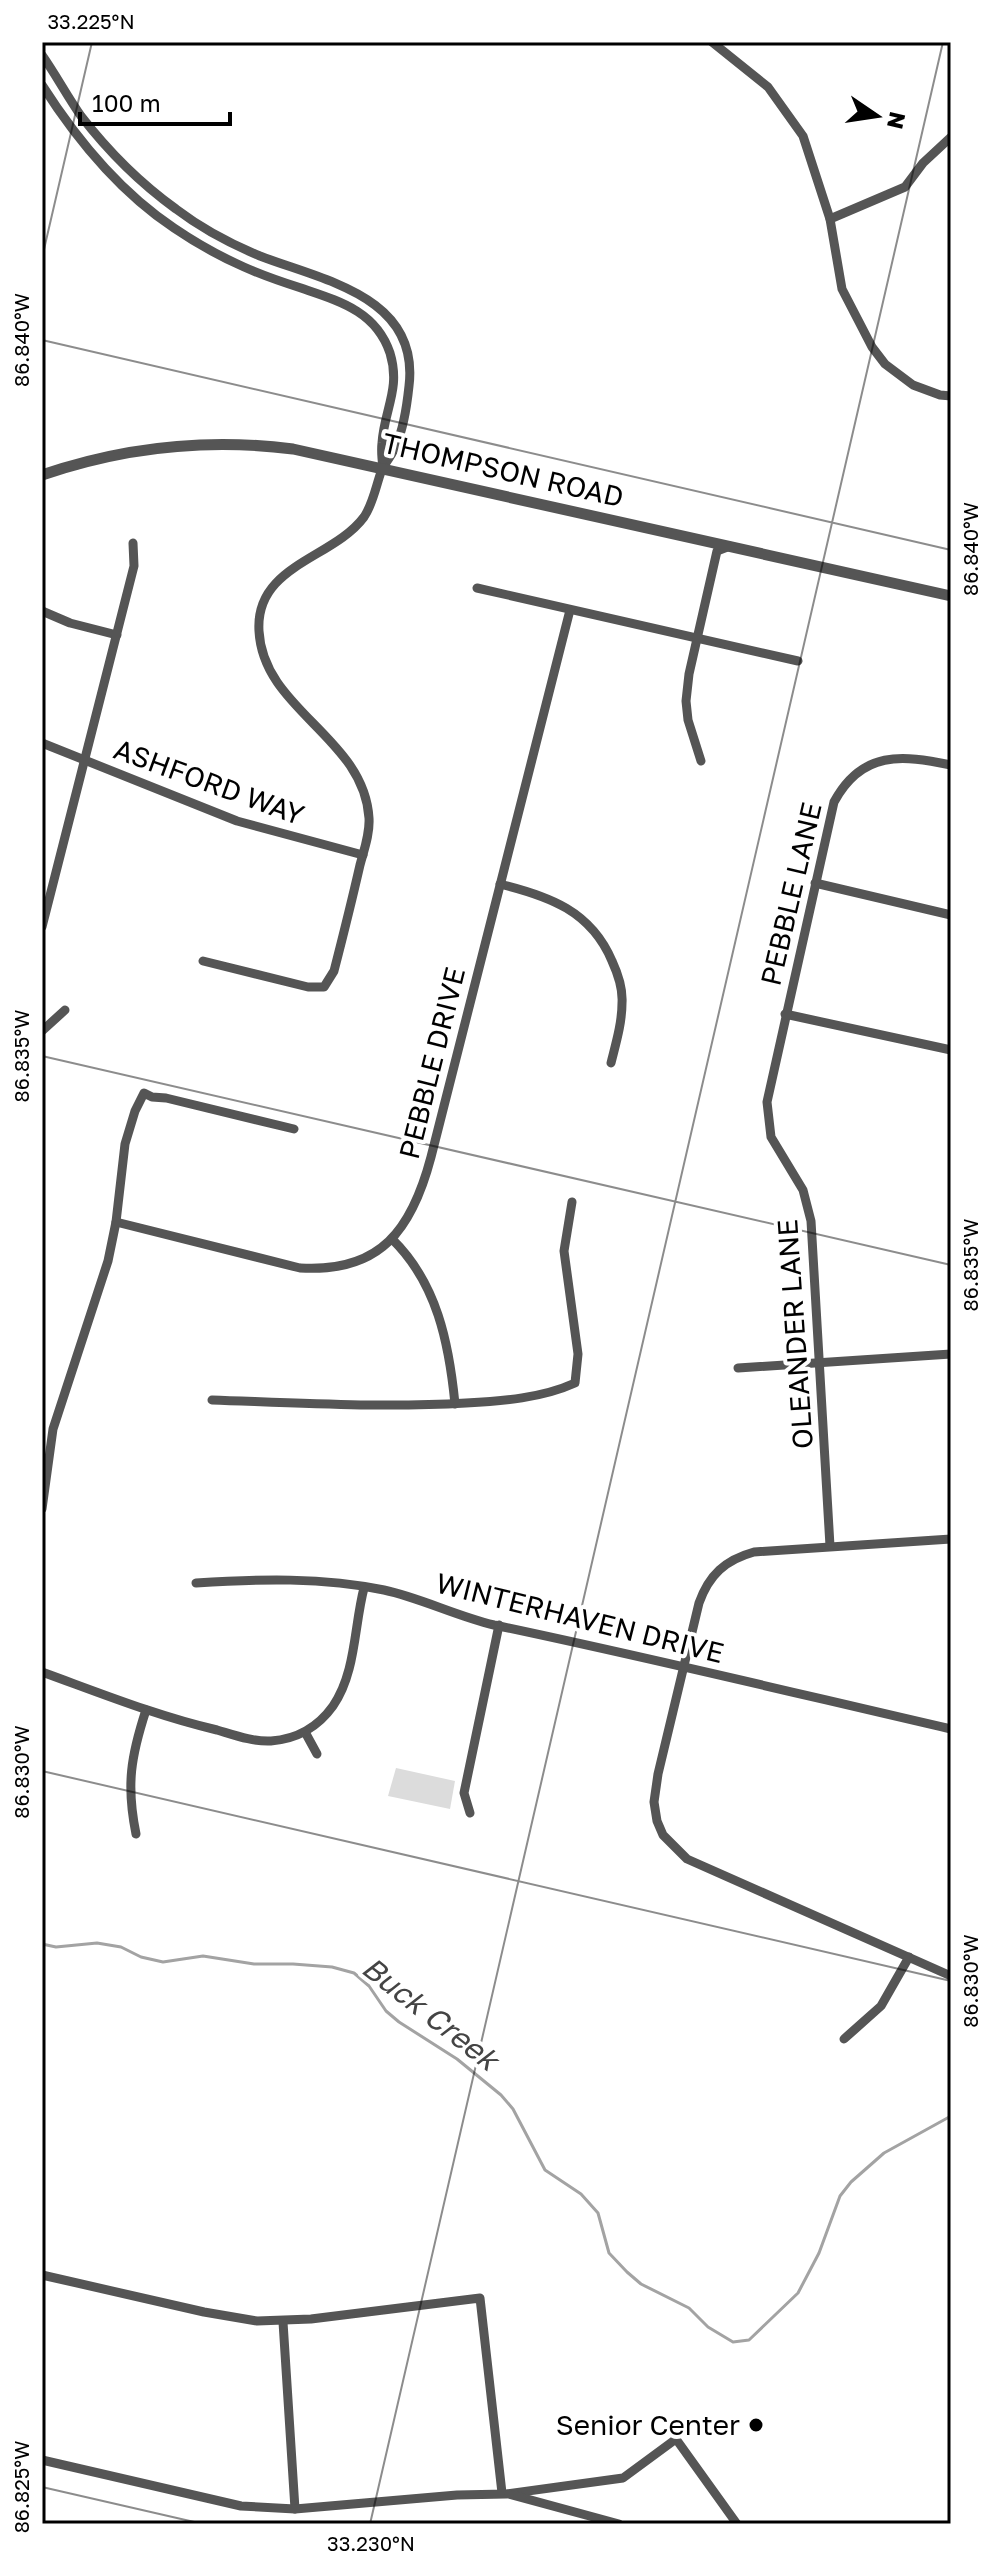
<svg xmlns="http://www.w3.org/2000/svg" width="993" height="2566" font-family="'Golos Text',sans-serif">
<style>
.green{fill:#dcdcdc}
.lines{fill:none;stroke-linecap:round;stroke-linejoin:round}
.stream{stroke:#a3a3a3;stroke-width:3}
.minor{stroke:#555;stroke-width:9}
.tertiary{stroke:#555;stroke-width:11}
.ticks{fill:none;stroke:#000;stroke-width:2;stroke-opacity:0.45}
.poi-dot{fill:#000;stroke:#fff;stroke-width:3}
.labels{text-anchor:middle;stroke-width:8;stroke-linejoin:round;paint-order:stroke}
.street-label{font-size:28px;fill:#000;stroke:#fff}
.poi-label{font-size:28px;fill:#000;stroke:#fff;text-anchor:end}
.water-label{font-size:30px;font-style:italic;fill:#444;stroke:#fff}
.neatline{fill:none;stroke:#000;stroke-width:3}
.ticks-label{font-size:20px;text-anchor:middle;fill:#000}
</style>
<rect width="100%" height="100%" fill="#fff"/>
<!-- green -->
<path class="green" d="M396,1768L455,1781L450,1809L388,1796Z"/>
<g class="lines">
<!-- stream -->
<path class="stream" d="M42,1944L56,1947L97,1943L121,1947L141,1957L163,1962L203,1956L254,1964H293L332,1967L354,1973L369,1986L386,2011L399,2022L457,2059L501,2095L513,2109L545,2170L581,2194L598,2213L609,2253L627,2272L641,2284L689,2308L708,2327L733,2342L749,2340L798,2293L819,2253L840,2196L851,2182L884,2153L951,2116"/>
<!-- minor -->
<g class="minor">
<path d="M712,42L768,87L803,136L830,219L842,289L872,347L885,364L913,385L940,395L951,396"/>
<path d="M42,55C56,75 67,96 81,116C108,151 140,183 176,209C201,228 231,244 260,256C322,280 420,296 409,386C407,405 404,428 396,445C393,455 385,462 381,472C376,486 373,504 364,517C333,559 255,565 259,631C263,710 364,737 369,818C370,834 364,850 360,865C352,900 343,936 334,971L324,987H308L203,961"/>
<path d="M42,85C77,140 120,192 174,228C196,243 219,256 244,267C262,275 282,282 301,288C339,301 376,311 390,353C401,389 384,410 382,443C381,451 382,460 383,468"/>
<path d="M830,219L905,187L923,163L951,137"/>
<path d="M477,588L798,661"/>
<path d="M42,611L70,623L117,635"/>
<path d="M42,743L237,821L363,855"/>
<path d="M701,761L688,720L686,701L689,674L717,551L730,546"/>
<path d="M815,883L951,915"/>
<path d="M500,884C549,896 591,911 612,961C618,974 623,988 622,1003C622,1023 616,1043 611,1063"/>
<path d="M42,927L134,566L133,543"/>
<path d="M785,1014L951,1050"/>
<path d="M42,1031L65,1010"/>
<path d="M116,1222L300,1268C381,1273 412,1229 431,1157L570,610"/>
<path d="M392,1239C437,1283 449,1343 455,1404"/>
<path d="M738,1368L951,1354"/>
<path d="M212,1400C297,1403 382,1408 466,1403C503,1401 542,1398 575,1383L578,1354L564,1251L572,1202"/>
<path d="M42,1509L53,1429L108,1261L116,1222L125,1144L135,1111L144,1093L152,1097L166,1098L294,1129"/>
<path d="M951,1539L754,1552C725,1560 709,1575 699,1603L658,1774L654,1802L657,1821L663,1835L687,1859L951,1976"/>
<path d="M830,1546L811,1221L803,1190L771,1137L767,1102L834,802C862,750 902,755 951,765"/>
<path d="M196,1583C258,1579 323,1577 384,1590C421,1598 456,1616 494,1625C647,1657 799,1694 951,1729"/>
<path d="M42,1672C100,1693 157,1716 217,1730C234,1735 253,1742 271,1741C297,1739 318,1727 333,1706C356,1673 354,1626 364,1588"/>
<path d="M305,1732L317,1754"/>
<path d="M470,1813L464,1793L499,1625"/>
<path d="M136,1834C126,1785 131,1756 146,1710"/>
<path d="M844,2039L881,2006L909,1957"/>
<path d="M42,2275L204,2312L257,2321L311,2319L480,2298L502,2493"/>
<path d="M283,2322L295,2509"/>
<path d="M42,2460L241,2506L295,2509L457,2495L506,2494L623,2478L676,2439L737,2524"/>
<path d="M509,2494L619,2524"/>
</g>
<!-- tertiary -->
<path class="tertiary" d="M42,475C124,447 207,438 293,449L951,596"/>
</g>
<!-- ticks -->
<path class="ticks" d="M42,258L92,42M42,340L951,550M42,1056L951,1265M42,1771L951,1981M42,2487L203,2524M370,2524L943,42"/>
<!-- markers -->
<circle class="poi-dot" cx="756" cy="2425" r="8"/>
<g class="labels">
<!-- street labels -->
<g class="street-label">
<text transform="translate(503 470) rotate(13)" y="10">THOMPSON ROAD</text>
<text transform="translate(209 782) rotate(20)" y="10">ASHFORD WAY</text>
<text transform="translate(791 894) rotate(-77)" y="10">PEBBLE LANE</text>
<text transform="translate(432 1063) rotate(-76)" y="10">PEBBLE DRIVE</text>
<text transform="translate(795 1334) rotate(-94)" y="10">OLEANDER LANE</text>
<text transform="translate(580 1618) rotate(14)" y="10">WINTERHAVEN DRIVE</text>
</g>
<!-- poi labels -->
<g class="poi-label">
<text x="740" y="2435">Senior Center</text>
</g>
<!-- water labels -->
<g class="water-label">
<text transform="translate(430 2014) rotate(38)" y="10">Buck Creek</text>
</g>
</g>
<!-- border -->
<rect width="993" height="2566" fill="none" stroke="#ffffff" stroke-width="88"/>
<!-- north arrow -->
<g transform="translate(877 116) rotate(103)" stroke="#ffffff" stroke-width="6" paint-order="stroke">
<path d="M0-6L14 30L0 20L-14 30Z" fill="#000000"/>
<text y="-12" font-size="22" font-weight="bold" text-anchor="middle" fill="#000000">N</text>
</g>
<!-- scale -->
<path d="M80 112v12h150v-12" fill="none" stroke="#000000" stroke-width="4"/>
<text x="92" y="112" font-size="24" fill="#000000" stroke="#ffffff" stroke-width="6" paint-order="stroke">100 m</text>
<rect x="44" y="44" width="905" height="2478" class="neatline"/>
<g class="ticks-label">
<text x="91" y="29">33.225°N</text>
<text transform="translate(22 340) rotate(-90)" y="7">86.840°W</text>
<text transform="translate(971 549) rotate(-90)" y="7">86.840°W</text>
<text transform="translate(22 1056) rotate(-90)" y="7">86.835°W</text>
<text transform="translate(971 1265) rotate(-90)" y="7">86.835°W</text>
<text transform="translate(22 1772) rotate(-90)" y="7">86.830°W</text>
<text transform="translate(971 1981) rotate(-90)" y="7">86.830°W</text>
<text transform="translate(22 2487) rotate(-90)" y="7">86.825°W</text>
<text x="371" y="2551">33.230°N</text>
</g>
</svg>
